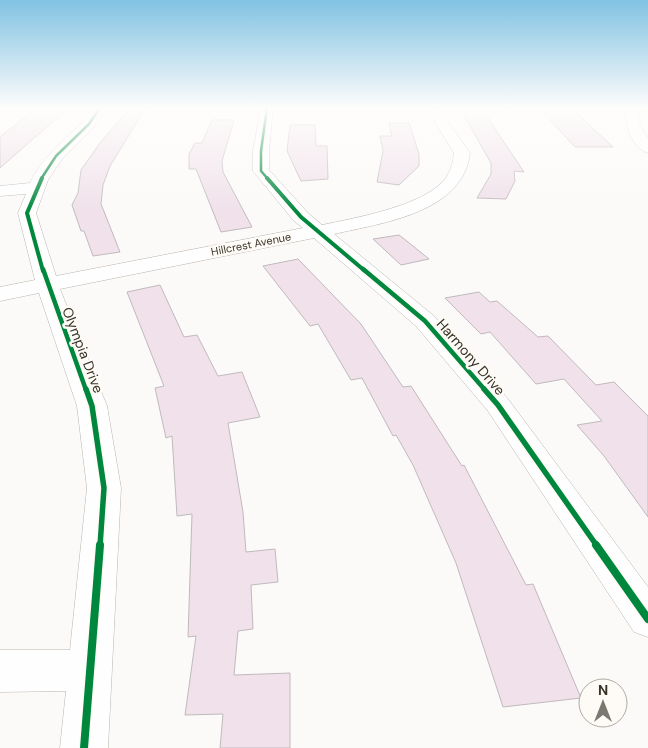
<svg xmlns="http://www.w3.org/2000/svg" width="648" height="748" font-family="'DM Sans',sans-serif">
<style>
.building{fill:#f0e1ea;stroke:#c0babc}
.lines{fill:none;stroke-linecap:round;stroke-linejoin:round}
.minor-casing{stroke:#b8b5af;stroke-width:1}
.minor{fill:#fffefe;fill-rule:evenodd}
.cycleway-far4-casing{stroke:#fefbf6;stroke-width:4.5}
.cycleway-far3-casing{stroke:#fefbf6;stroke-width:5.5}
.cycleway-far2-casing{stroke:#fefbf6;stroke-width:8}
.cycleway-far1-casing{stroke:#fefbf6;stroke-width:9}
.cycleway-casing{stroke:#fefbf6;stroke-width:11}
.cycleway-far4{stroke:#00873e;stroke-width:2.5}
.cycleway-far3{stroke:#00873e;stroke-width:4}
.cycleway-far2{stroke:#00873e;stroke-width:4.5}
.cycleway-far1{stroke:#00873e;stroke-width:5.5}
.cycleway{stroke:#00873e;stroke-width:8}
.labels{text-anchor:middle;stroke-width:5;stroke-linejoin:round;paint-order:stroke}
.far-street-label{font-size:11px;fill:#363227;stroke:#fefbf6}
.street-label{font-size:14px;fill:#363227;stroke:#fefbf6}
</style>
<rect width="100%" height="100%" fill="#fcfaf8"/>
<!-- building -->
<g class="building">
<path d="M130,108L145,109L110,166L103,185L101,204L120,252L93,256L84,231H81L72,205L78,193L81,170L100,143Z"/>
<path d="M460,108H481L524,172L514,171L515,181L506,199L477,198L491,174V163Z"/>
<path d="M539,108H571L613,147H575Z"/>
<path d="M33,111H65L0,168V137Z"/>
<path d="M212,120H234L222,161L223,172L252,227L221,232L196,169H189V154L195,143H202Z"/>
<path d="M389,123H409L419,154V166L399,185L377,182L383,151L380,136H392Z"/>
<path d="M290,125H315L316,146H327L328,179L301,181L287,151Z"/>
<path d="M399,235L408,242L429,259L401,265L373,239Z"/>
<path d="M298,259L361,324L403,387L411,386L462,466L464,465L526,585L533,584L581,698L503,707L456,563L413,465L396,435L393,436L362,378L351,380L318,324L310,326L263,266Z"/>
<path d="M160,285L184,337L197,335L218,376L242,372L260,417L228,423L243,512L246,552L275,549L278,582L251,585L253,629L238,631L234,675L290,673V748H220L223,714L185,715L196,636L188,637L192,514L177,516L172,436L166,438L155,388L164,386L127,292Z"/>
<path d="M479,292L490,302L497,301L538,337L548,336L596,385L614,382L648,416V517L604,456L577,425L602,421L564,379L536,384L490,332L481,334L445,298Z"/>
</g>
<g class="lines">
<defs>
<g id="minor">
<path d="M94,108H106L94,127L62,159L48,180L36,213L56,276L303,228L294,221L253,171V151L261,108H273L269,151V170L308,213L322,225C355,218 424,206 445,179C451,171 453,162 454,153L426,108H438L470,153C463,213 382,223 334,234L434,316L508,399L648,587V637L634,632L488,411L416,326L314,238L60,289L107,406L121,488L108,748H60L66,691L0,692V650H70L87,488L77,406L39,293L0,301V287L35,280L18,213L26,194L0,196V186L30,183C44,152 75,134 94,108Z"/>
<path d="M626,108H638L640,125L648,139V153C631,148 624,123 626,108Z"/>
</g>
</defs>
<!-- minor casing -->
<use href="#minor" class="minor-casing"/>
<!-- minor -->
<use href="#minor" class="minor"/>
<defs>
<g id="cycleway-far4">
<path d="M267,108L261,151V171L268,179"/>
<path d="M41,179L56,156L89,124L100,108"/>
</g>
<g id="cycleway-far3">
<path d="M42,178L27,213L43,271"/>
<path d="M267,178L301,217L365,271"/>
</g>
<g id="cycleway-far2">
<path d="M43,269L86,390"/>
<path d="M363,269L425,321L485,390"/>
</g>
<g id="cycleway-far1">
<path d="M86,389L92,406L104,488L100,546"/>
<path d="M484,389L498,405L597,546"/>
</g>
<g id="cycleway">
<path d="M596,545L648,619"/>
<path d="M84,748L100,545"/>
</g>
</defs>
<!-- cycleway-far4 casing -->
<use href="#cycleway-far4" class="cycleway-far4-casing"/>
<!-- cycleway-far3 casing -->
<use href="#cycleway-far3" class="cycleway-far3-casing"/>
<!-- cycleway-far2 casing -->
<use href="#cycleway-far2" class="cycleway-far2-casing"/>
<!-- cycleway-far1 casing -->
<use href="#cycleway-far1" class="cycleway-far1-casing"/>
<!-- cycleway casing -->
<use href="#cycleway" class="cycleway-casing"/>
<!-- cycleway-far4 -->
<use href="#cycleway-far4" class="cycleway-far4"/>
<!-- cycleway-far3 -->
<use href="#cycleway-far3" class="cycleway-far3"/>
<!-- cycleway-far2 -->
<use href="#cycleway-far2" class="cycleway-far2"/>
<!-- cycleway-far1 -->
<use href="#cycleway-far1" class="cycleway-far1"/>
<!-- cycleway -->
<use href="#cycleway" class="cycleway"/>
</g>
<!-- sky -->
<linearGradient id="sky" x2="0" y2="1"><stop stop-color="#81c2e2"/><stop offset="0.51" stop-color="#fefdfc"/><stop offset="1" stop-color="#fefdfc" stop-opacity="0"/></linearGradient>
<rect width="648" height="212" fill="url(#sky)"/>
<g class="labels">
<!-- far-street labels -->
<g class="far-street-label">
<text transform="translate(251 244) rotate(-11)" y="4">Hillcrest Avenue</text>
</g>
<!-- street labels -->
<g class="street-label">
<text transform="translate(83 350) rotate(69)" y="5">Olympia Drive</text>
<text transform="translate(471 357) rotate(49)" y="5">Harmony Drive</text>
</g>
</g>
<!-- north arrow -->
<g transform="translate(603 703)"><circle r="24" fill="#fefbf6" stroke="#aeaba3"/>
<path d="M0-4L9 19L0 12L-9 19Z" fill="#7b7870"/>
<text y="-8" font-size="14" font-weight="bold" text-anchor="middle" fill="#363227">N</text>
</g>
</svg>
